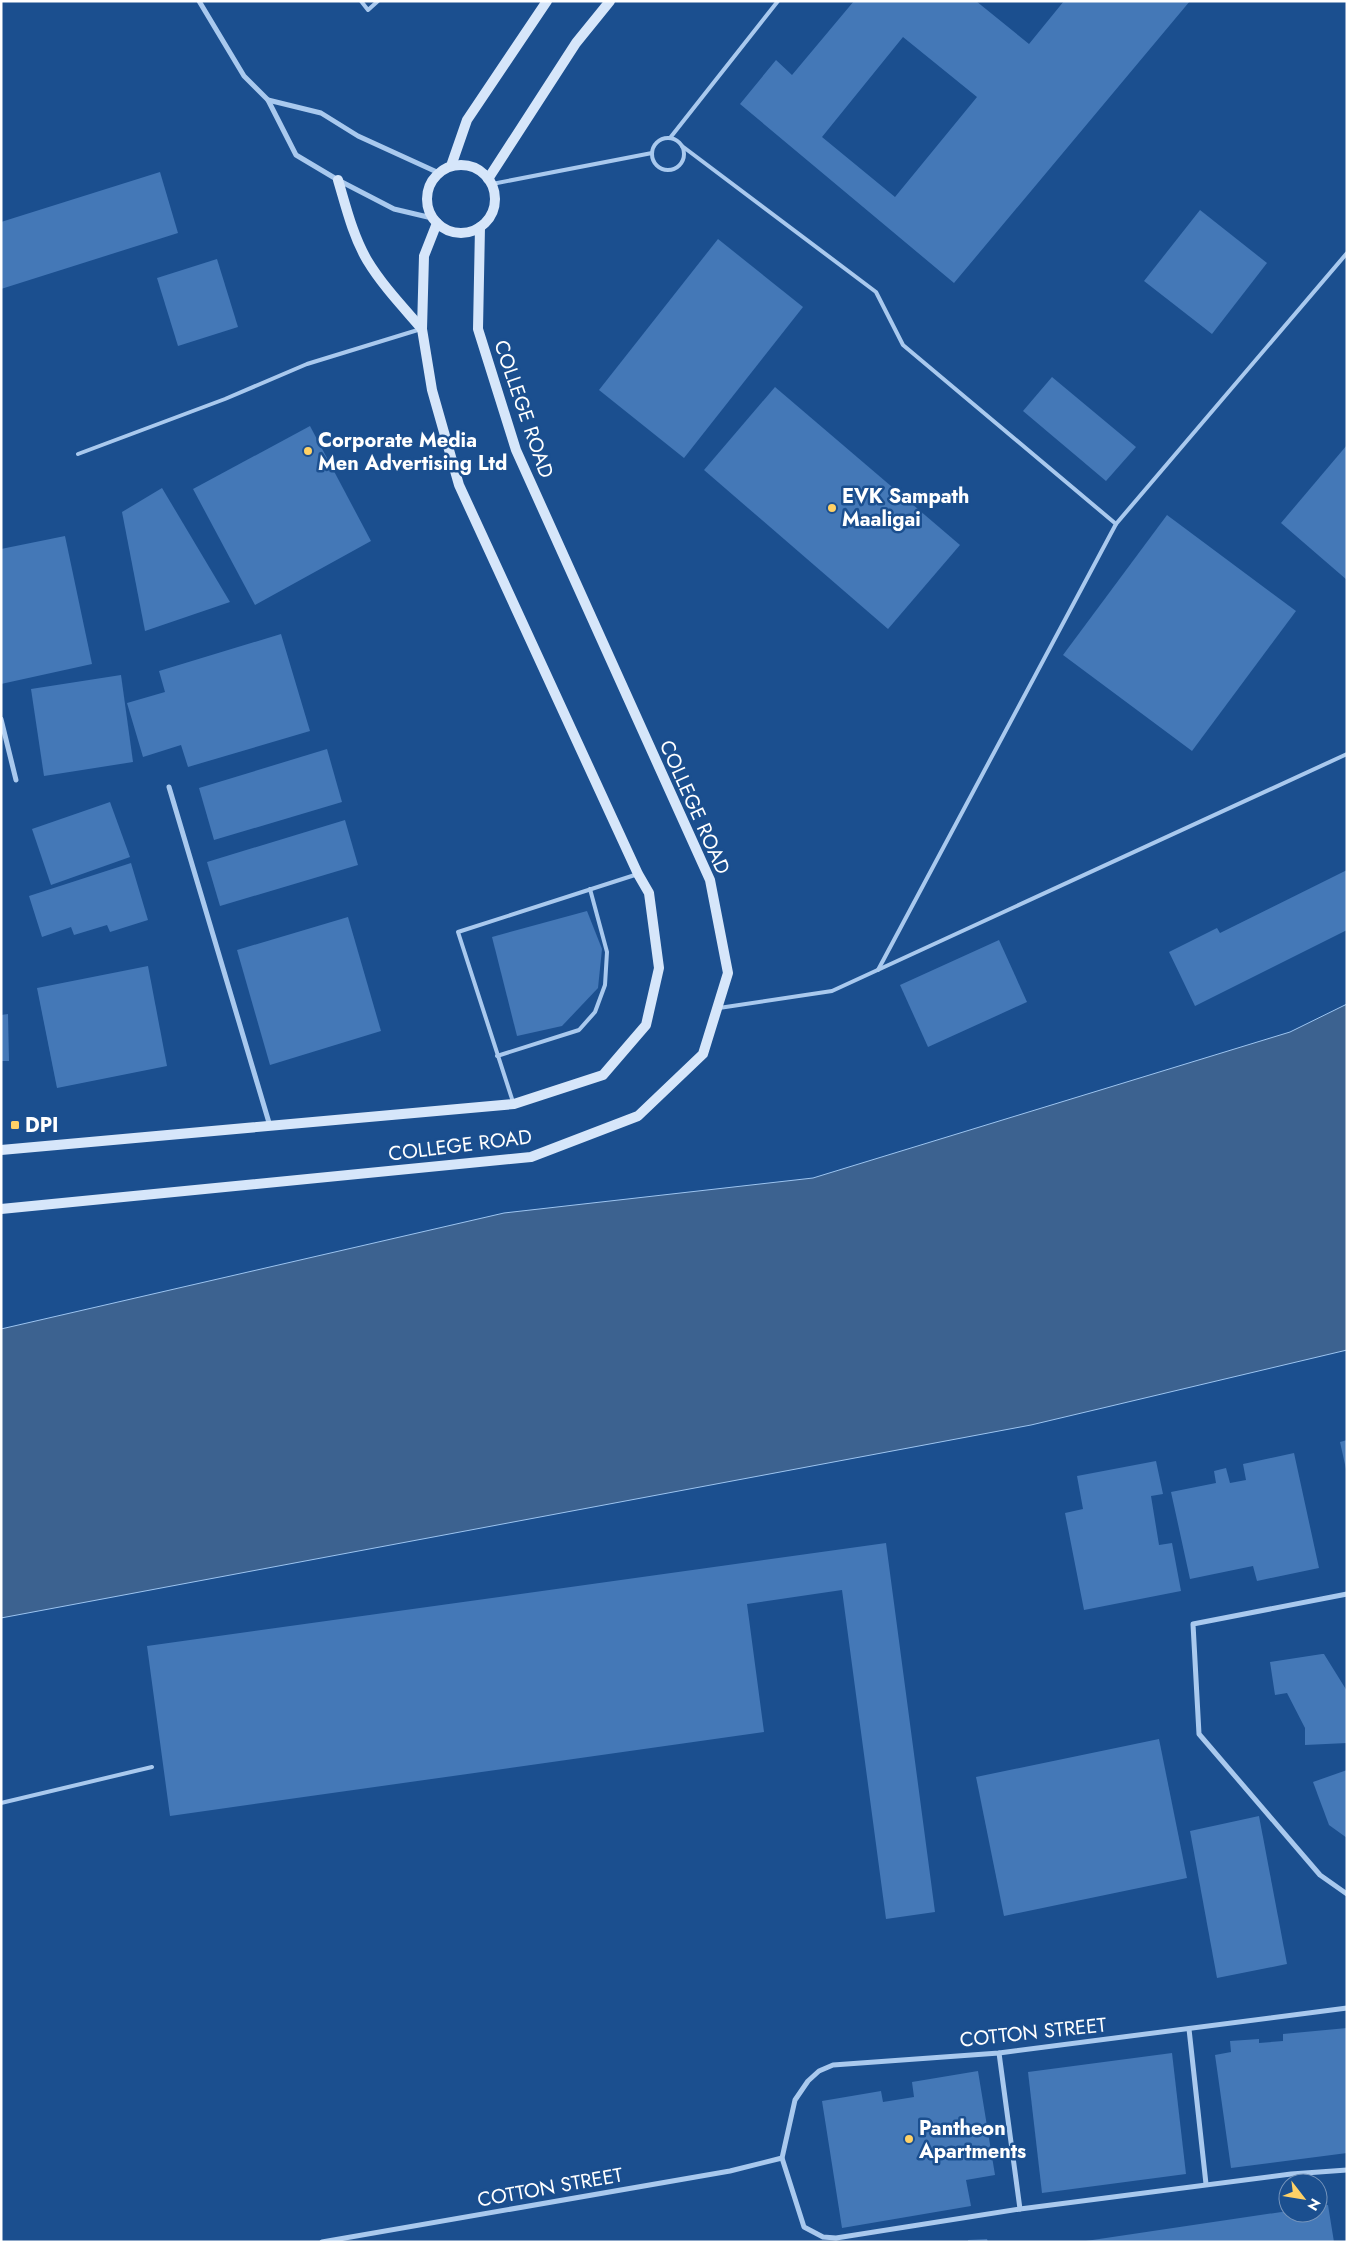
<svg xmlns="http://www.w3.org/2000/svg" width="1348" height="2243" font-family="Jost,sans-serif">
<style>
.water{fill:#3c6290;stroke:#9cc4f0}
.building{fill:#4478b7;fill-rule:evenodd}
.lines{fill:none;stroke-linecap:round;stroke-linejoin:round}
.service{stroke:#a9c9ee;stroke-width:4}
.minor{stroke:#a9c9ee;stroke-width:5}
.secondary{stroke:#d6e6fa;stroke-width:10}
.poi-dot{fill:#ffd166;stroke:#1b4f8f;stroke-width:2}
.labels{text-anchor:middle;stroke-width:5;stroke-linejoin:round;paint-order:stroke}
.street-label{font-size:20px;fill:#fff;stroke:#1b4f8f}
.poi-label{font-size:20px;font-weight:bold;fill:#fff;stroke:#1b4f8f;text-anchor:start}
</style>
<rect width="100%" height="100%" fill="#1b4f8f"/>
<!-- water -->
<path class="water" d="M1347,1004V1350L1031,1425L1,1618V1329L504,1213L813,1178L1290,1032Z"/>
<!-- building -->
<g class="building">
<path d="M854,1H976L1029,44L1064,1H1190L954,283L740,104L776,60L792,75ZM903,37L977,97L895,197L822,137Z"/>
<path d="M160,172L178,233L1,289V222Z"/>
<path d="M1200,210L1267,263L1212,334L1144,281Z"/>
<path d="M718,239L803,307L684,458L599,390Z"/>
<path d="M217,259L238,327L178,346L157,278Z"/>
<path d="M1052,377L1136,447L1106,481L1023,411Z"/>
<path d="M775,387L960,545L888,629L704,470Z"/>
<path d="M310,426L371,541L255,605L193,489Z"/>
<path d="M1347,445V580L1281,523Z"/>
<path d="M162,488L230,602L145,631L122,512Z"/>
<path d="M1167,515L1296,611L1192,751L1063,655Z"/>
<path d="M65,536L92,664L1,684V549Z"/>
<path d="M281,634L310,731L188,767L181,745L143,757L127,703L165,692L159,671Z"/>
<path d="M121,675L133,762L44,776L31,689Z"/>
<path d="M327,749L342,802L214,840L199,788Z"/>
<path d="M110,802L130,857L51,885L32,829Z"/>
<path d="M345,820L358,865L220,906L207,862Z"/>
<path d="M131,863L148,920L110,932L107,925L74,935L71,927L42,937L29,896Z"/>
<path d="M1347,870V930L1195,1006L1169,952L1217,928L1220,933Z"/>
<path d="M587,911L602,949L598,988L562,1026L517,1036L492,937Z"/>
<path d="M348,917L381,1031L270,1065L237,950Z"/>
<path d="M999,940L1027,1002L928,1047L900,985Z"/>
<path d="M148,966L167,1066L57,1088L37,988Z"/>
<path d="M8,1014L9,1061H1V1015Z"/>
<path d="M1347,1440V1469H1346L1340,1442Z"/>
<path d="M1294,1453L1319,1568L1257,1581L1253,1566L1190,1579L1171,1492L1216,1483L1214,1471L1226,1468L1230,1483L1246,1480L1243,1464Z"/>
<path d="M1156,1461L1163,1494L1151,1496L1159,1545L1172,1543L1181,1591L1084,1610L1065,1513L1083,1509L1077,1476Z"/>
<path d="M886,1543L935,1912L886,1919L842,1590L747,1604L764,1732L170,1816L147,1646Z"/>
<path d="M1322,1654H1324L1347,1691V1743L1305,1745V1728L1287,1693L1275,1695L1270,1662Z"/>
<path d="M1159,1739L1187,1878L1004,1916L976,1777Z"/>
<path d="M1347,1770V1838L1329,1825L1313,1782Z"/>
<path d="M1259,1816L1287,1964L1217,1978L1190,1831Z"/>
<path d="M1347,2028V2153L1231,2168L1215,2055L1231,2052L1230,2041L1259,2039V2043L1283,2041V2034Z"/>
<path d="M1172,2053L1186,2174L1042,2193L1028,2072Z"/>
<path d="M978,2071L995,2175L966,2180L971,2206L842,2228L822,2101L881,2091L883,2102L914,2097L912,2082Z"/>
<path d="M1328,2205L1334,2242H1079L1288,2211V2213H1318V2206Z"/>
<path d="M987,2239L988,2242H968V2240Z"/>
</g>
<g class="lines">
<!-- service -->
<g class="service">
<path d="M361,1L368,10L378,1"/>
<path d="M670,138L778,1"/>
<circle cx="668" cy="154" r="16"/>
<path d="M682,146L876,292L903,345L1116,524"/>
<path d="M492,184L652,153"/>
<path d="M78,454L225,399L307,364L421,329"/>
<path d="M878,970L1116,524L1347,253"/>
<path d="M719,1008L832,991L1347,754"/>
<path d="M497,1056L579,1030L595,1012L605,985L607,952L590,889"/>
<path d="M513,1102L458,932L638,874"/>
<path d="M1,1803L152,1767"/>
</g>
<!-- minor -->
<g class="minor">
<path d="M199,1L244,76L268,100L321,113L358,136L439,173"/>
<path d="M268,100L296,155L338,180L394,209L432,218"/>
<path d="M1,719L16,780"/>
<path d="M169,787L270,1126"/>
<path d="M1347,1594L1193,1624L1199,1734L1320,1875L1347,1894"/>
<path d="M1347,2008L999,2053L833,2065L819,2071L808,2081L795,2100L782,2158L804,2227L823,2237L836,2238L1020,2209L1291,2174L1347,2170"/>
<path d="M1189,2029L1206,2184"/>
<path d="M999,2053L1020,2209"/>
<path d="M322,2242L730,2171L782,2158"/>
</g>
<!-- secondary -->
<g class="secondary">
<circle cx="461" cy="199" r="34"/>
<path d="M451,166L467,120L547,1"/>
<path d="M488,179L576,43L610,1"/>
<path d="M338,180C346,207 353,236 367,260C382,285 403,307 422,329"/>
<path d="M1,1150L514,1104L603,1075L646,1025L659,968L649,893L638,874L459,485L432,390L422,329L424,256L437,223"/>
<path d="M1,1209L531,1157L638,1116L703,1054L728,973L710,880L516,450L478,329L480,227"/>
</g>
</g>
<!-- markers -->
<g class="poi-dot">
<circle cx="308" cy="451" r="5"/>
<circle cx="832" cy="508" r="5"/>
<rect x="10" y="1120" width="10" height="10" rx="2.5"/>
<circle cx="909" cy="2139" r="5"/>
</g>
<g class="labels">
<!-- street labels -->
<g class="street-label">
<text transform="translate(524 409) rotate(71)" y="7">COLLEGE ROAD</text>
<text transform="translate(695 807) rotate(66)" y="7">COLLEGE ROAD</text>
<text transform="translate(460 1145) rotate(-7)" y="7">COLLEGE ROAD</text>
<text transform="translate(1033 2032) rotate(-6)" y="7">COTTON STREET</text>
<text transform="translate(550 2187) rotate(-10)" y="7">COTTON STREET</text>
</g>
<!-- poi labels -->
<g class="poi-label">
<text x="318" y="447">Corporate Media<tspan x="318" dy="23">Men Advertising Ltd</tspan></text>
<text x="842" y="503">EVK Sampath<tspan x="842" dy="23">Maaligai</tspan></text>
<text x="25" y="1132">DPI</text>
<text x="919" y="2135">Pantheon<tspan x="919" dy="23">Apartments</tspan></text>
</g>
</g>
<!-- border -->
<rect width="1348" height="2243" fill="none" stroke="#ffffff" stroke-width="5"/>
<!-- north arrow -->
<g transform="translate(1303 2198) rotate(121)"><circle r="24" fill="#1b4f8f" stroke="#7695bc"/>
<path d="M0-4L9 19L0 12L-9 19Z" fill="#ffd166"/>
<text y="-8" font-size="14" font-weight="bold" text-anchor="middle" fill="#ffffff">N</text>
</g>
</svg>
